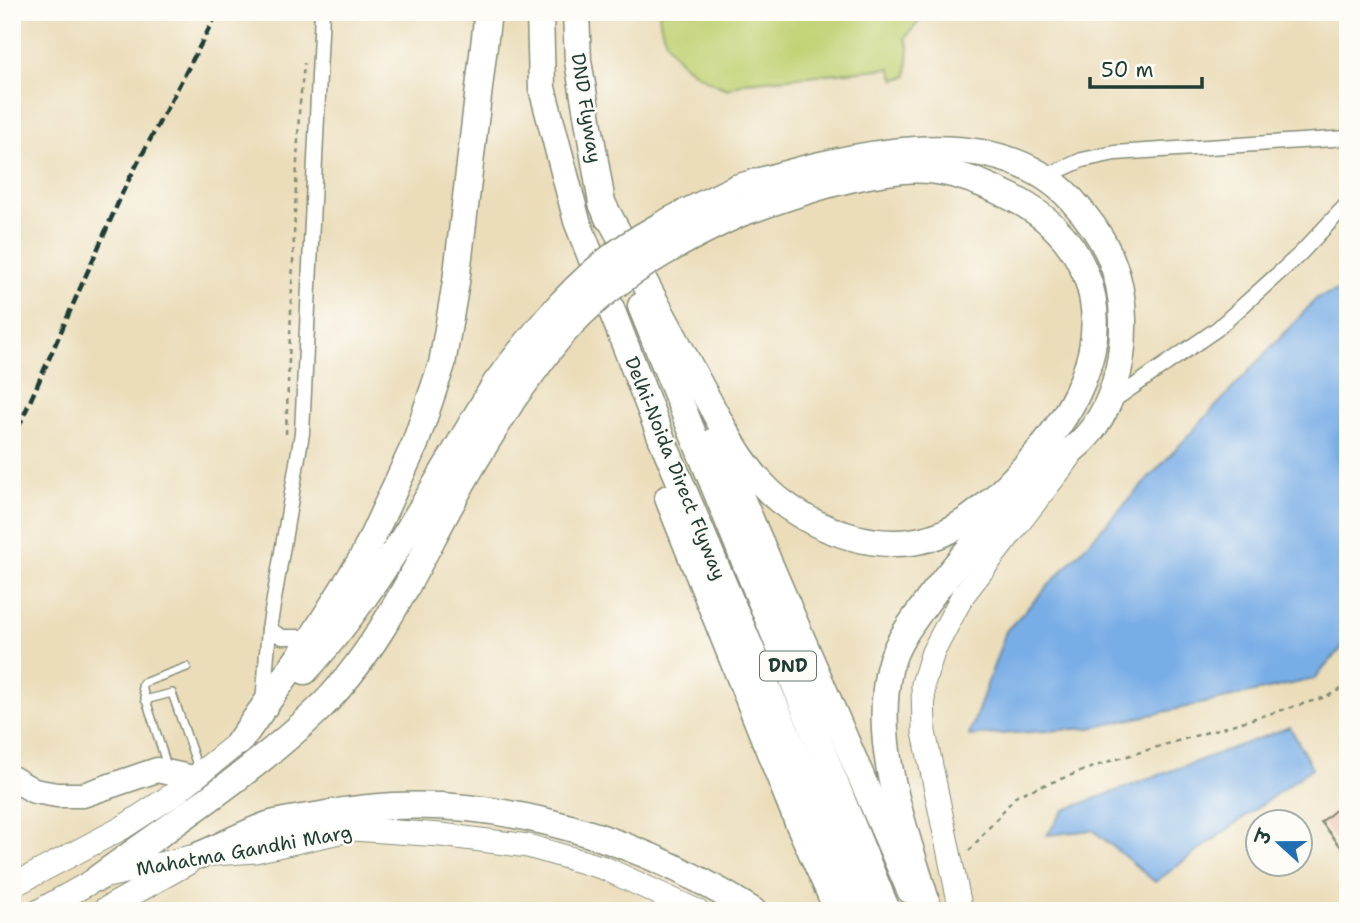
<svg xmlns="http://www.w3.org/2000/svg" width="1360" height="923" font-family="'Shantell Sans','Playpen Sans Deva',sans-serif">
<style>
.green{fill:#c1d275;stroke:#708854;stroke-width:2}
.water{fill:#79ade6;stroke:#4c758d;stroke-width:2}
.building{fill:#e9b39f}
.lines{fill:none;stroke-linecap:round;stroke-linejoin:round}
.service-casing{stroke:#858d77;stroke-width:10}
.minor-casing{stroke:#858d77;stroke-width:17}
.primary-casing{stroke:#858d77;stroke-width:25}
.trunk-casing{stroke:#858d77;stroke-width:27}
.motorway-casing{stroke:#858d77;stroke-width:29}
.path{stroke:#858d77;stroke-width:2.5;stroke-dasharray:5 5;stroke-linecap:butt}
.service{stroke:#fff;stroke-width:7}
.minor{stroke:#fff;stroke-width:14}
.primary{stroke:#fff;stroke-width:23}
.trunk{stroke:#fff;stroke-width:24}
.motorway{stroke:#fff;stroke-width:26}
.rail{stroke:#1f3d34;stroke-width:4.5;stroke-dasharray:10 5;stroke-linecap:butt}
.motorway-bridge-casing{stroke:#858d77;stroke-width:29;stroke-linecap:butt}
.motorway-bridge{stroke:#fff;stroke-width:26}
.labels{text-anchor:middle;stroke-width:5;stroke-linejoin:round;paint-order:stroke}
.shield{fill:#fdfcf7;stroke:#62766e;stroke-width:2}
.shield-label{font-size:18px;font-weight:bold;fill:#1f3d34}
.street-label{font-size:19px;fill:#1f3d34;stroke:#fdfcf7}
</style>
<rect width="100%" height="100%" fill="#fdfcf7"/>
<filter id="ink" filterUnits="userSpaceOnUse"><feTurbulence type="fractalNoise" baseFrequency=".0143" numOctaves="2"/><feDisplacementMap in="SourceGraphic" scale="14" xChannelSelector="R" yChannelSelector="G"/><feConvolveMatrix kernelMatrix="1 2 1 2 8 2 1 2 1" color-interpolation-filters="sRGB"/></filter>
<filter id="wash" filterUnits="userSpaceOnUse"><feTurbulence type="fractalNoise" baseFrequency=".00686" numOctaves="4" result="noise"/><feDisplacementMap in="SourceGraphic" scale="28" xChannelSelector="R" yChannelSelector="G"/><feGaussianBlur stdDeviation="1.57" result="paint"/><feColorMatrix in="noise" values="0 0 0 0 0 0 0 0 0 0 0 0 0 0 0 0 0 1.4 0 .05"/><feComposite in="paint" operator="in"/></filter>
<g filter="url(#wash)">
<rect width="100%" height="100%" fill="#ebddba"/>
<!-- green -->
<path class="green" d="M659,12H927L905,38L909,46L907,76L895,80L890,68L746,82L727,89C690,74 662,55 659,12Z"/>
<!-- water -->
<g class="water">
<path d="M1348,287V641L1314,679L1091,728L969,736L1006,631L1318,297Z"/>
<path d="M1290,727L1312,768L1155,882L1093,830L1047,835L1064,810Z"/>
</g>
<g id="blocks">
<!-- building -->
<path class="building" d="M1348,800V856L1321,822Z"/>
</g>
</g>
<g filter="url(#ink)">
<use href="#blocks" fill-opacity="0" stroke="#858d77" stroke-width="2"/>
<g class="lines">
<defs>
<g id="service">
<path d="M145,700L172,693L199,771"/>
<path d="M167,766L142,687L143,683L187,667"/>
</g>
<g id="minor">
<path d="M1042,178L1082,160L1115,153L1348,138"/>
<path d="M1111,402L1217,329L1300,254L1348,203"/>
<path d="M269,629L282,637H312"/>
<path d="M263,703L269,629L302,433L322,12"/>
</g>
<g id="primary">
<path d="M12,886L122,828L174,794L239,742"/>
<path d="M39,911L98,878L200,855L255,851L353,829L441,835L528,846L604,868L697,911"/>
<path d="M102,911L188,863"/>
<path d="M961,911L924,732L923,684L933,652L963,595L1069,458"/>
</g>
<path id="trunk" d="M12,778L34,791L57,795H83L157,770L193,778"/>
<g id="motorway">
<path d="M540,12L542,88L577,221L661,437L862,911"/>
<path d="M576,12L578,61L602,203L608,218"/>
<path d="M736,188C834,160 989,112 1071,199C1104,235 1122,270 1123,320C1124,363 1113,412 1080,443C1064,458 1045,469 1030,484C992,522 961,556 929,599C913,621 895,643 889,670C872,751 907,834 929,911"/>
<path d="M602,203C635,265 668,327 702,389C723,427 744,472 779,500C820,532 878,553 930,538C965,528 994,500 1019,473C1044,447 1068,417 1082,382C1114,304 1083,232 1009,196C975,179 942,167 903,170C847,175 794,195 741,213"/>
<path d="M641,306L887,911"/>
<path d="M716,440L910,890"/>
<path d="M668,498L797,820L838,911"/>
<path d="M305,671C383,586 436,481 496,383"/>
<path d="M239,742L307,646L363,557L415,444L442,364L456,282L488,12"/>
<path d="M200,855C222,846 245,833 268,825C285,820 304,818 321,815C471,785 625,830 753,911"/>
<path d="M98,878C172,824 252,773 318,710C377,653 414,571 453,500C471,465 493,432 513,399"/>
</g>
</defs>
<!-- service casing -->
<use href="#service" class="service-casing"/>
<!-- minor casing -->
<use href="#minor" class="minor-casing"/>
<!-- primary casing -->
<use href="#primary" class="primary-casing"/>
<!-- trunk casing -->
<use href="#trunk" class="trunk-casing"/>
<!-- motorway casing -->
<use href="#motorway" class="motorway-casing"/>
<!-- path -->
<g class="path">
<path d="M286,434L299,113L304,63"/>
<path d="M969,851L1017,795L1107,762L1326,697L1348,685"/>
</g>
<!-- service -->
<use href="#service" class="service"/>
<!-- minor -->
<use href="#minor" class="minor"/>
<!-- primary -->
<use href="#primary" class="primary"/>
<!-- trunk -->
<use href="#trunk" class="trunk"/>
<!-- motorway -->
<use href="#motorway" class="motorway"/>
<!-- rail -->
<path class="rail" d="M12,442L126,185L218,12"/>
<defs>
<g id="motorway-bridge">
<path d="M496,383C529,340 562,297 604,263C643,231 691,210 736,188"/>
<path d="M513,399C530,377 546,352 565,331C612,278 678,242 741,213"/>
</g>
</defs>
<!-- motorway-bridge casing -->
<use href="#motorway-bridge" class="motorway-bridge-casing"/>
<!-- motorway-bridge -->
<use href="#motorway-bridge" class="motorway-bridge"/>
</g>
</g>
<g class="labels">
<!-- shield labels -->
<rect class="shield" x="760" y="651.5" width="56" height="29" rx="5"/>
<g class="shield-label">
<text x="788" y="672">DND</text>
</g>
<!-- street labels -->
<g class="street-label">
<text transform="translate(587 108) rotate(81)" y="7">DND Flyway</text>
<text transform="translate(676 468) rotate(68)" y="7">Delhi-Noida Direct Flyway</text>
<text transform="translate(244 850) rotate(-10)" y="7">Mahatma Gandhi Marg</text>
</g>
</g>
<!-- margin -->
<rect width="1360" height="923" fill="none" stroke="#fdfcf7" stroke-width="42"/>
<!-- north arrow -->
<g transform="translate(1279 843) rotate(291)"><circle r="33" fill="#fdfcf7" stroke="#a4b0a9" stroke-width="2"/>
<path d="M0-5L12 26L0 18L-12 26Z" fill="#1f6fb2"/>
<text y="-10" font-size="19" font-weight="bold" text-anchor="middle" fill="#1f3d34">उ</text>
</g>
<!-- scale -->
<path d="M1090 77v10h112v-10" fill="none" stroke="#1f3d34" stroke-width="3.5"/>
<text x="1101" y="77" font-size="21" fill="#1f3d34" stroke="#fdfcf7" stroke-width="5" paint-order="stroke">50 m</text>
</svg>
